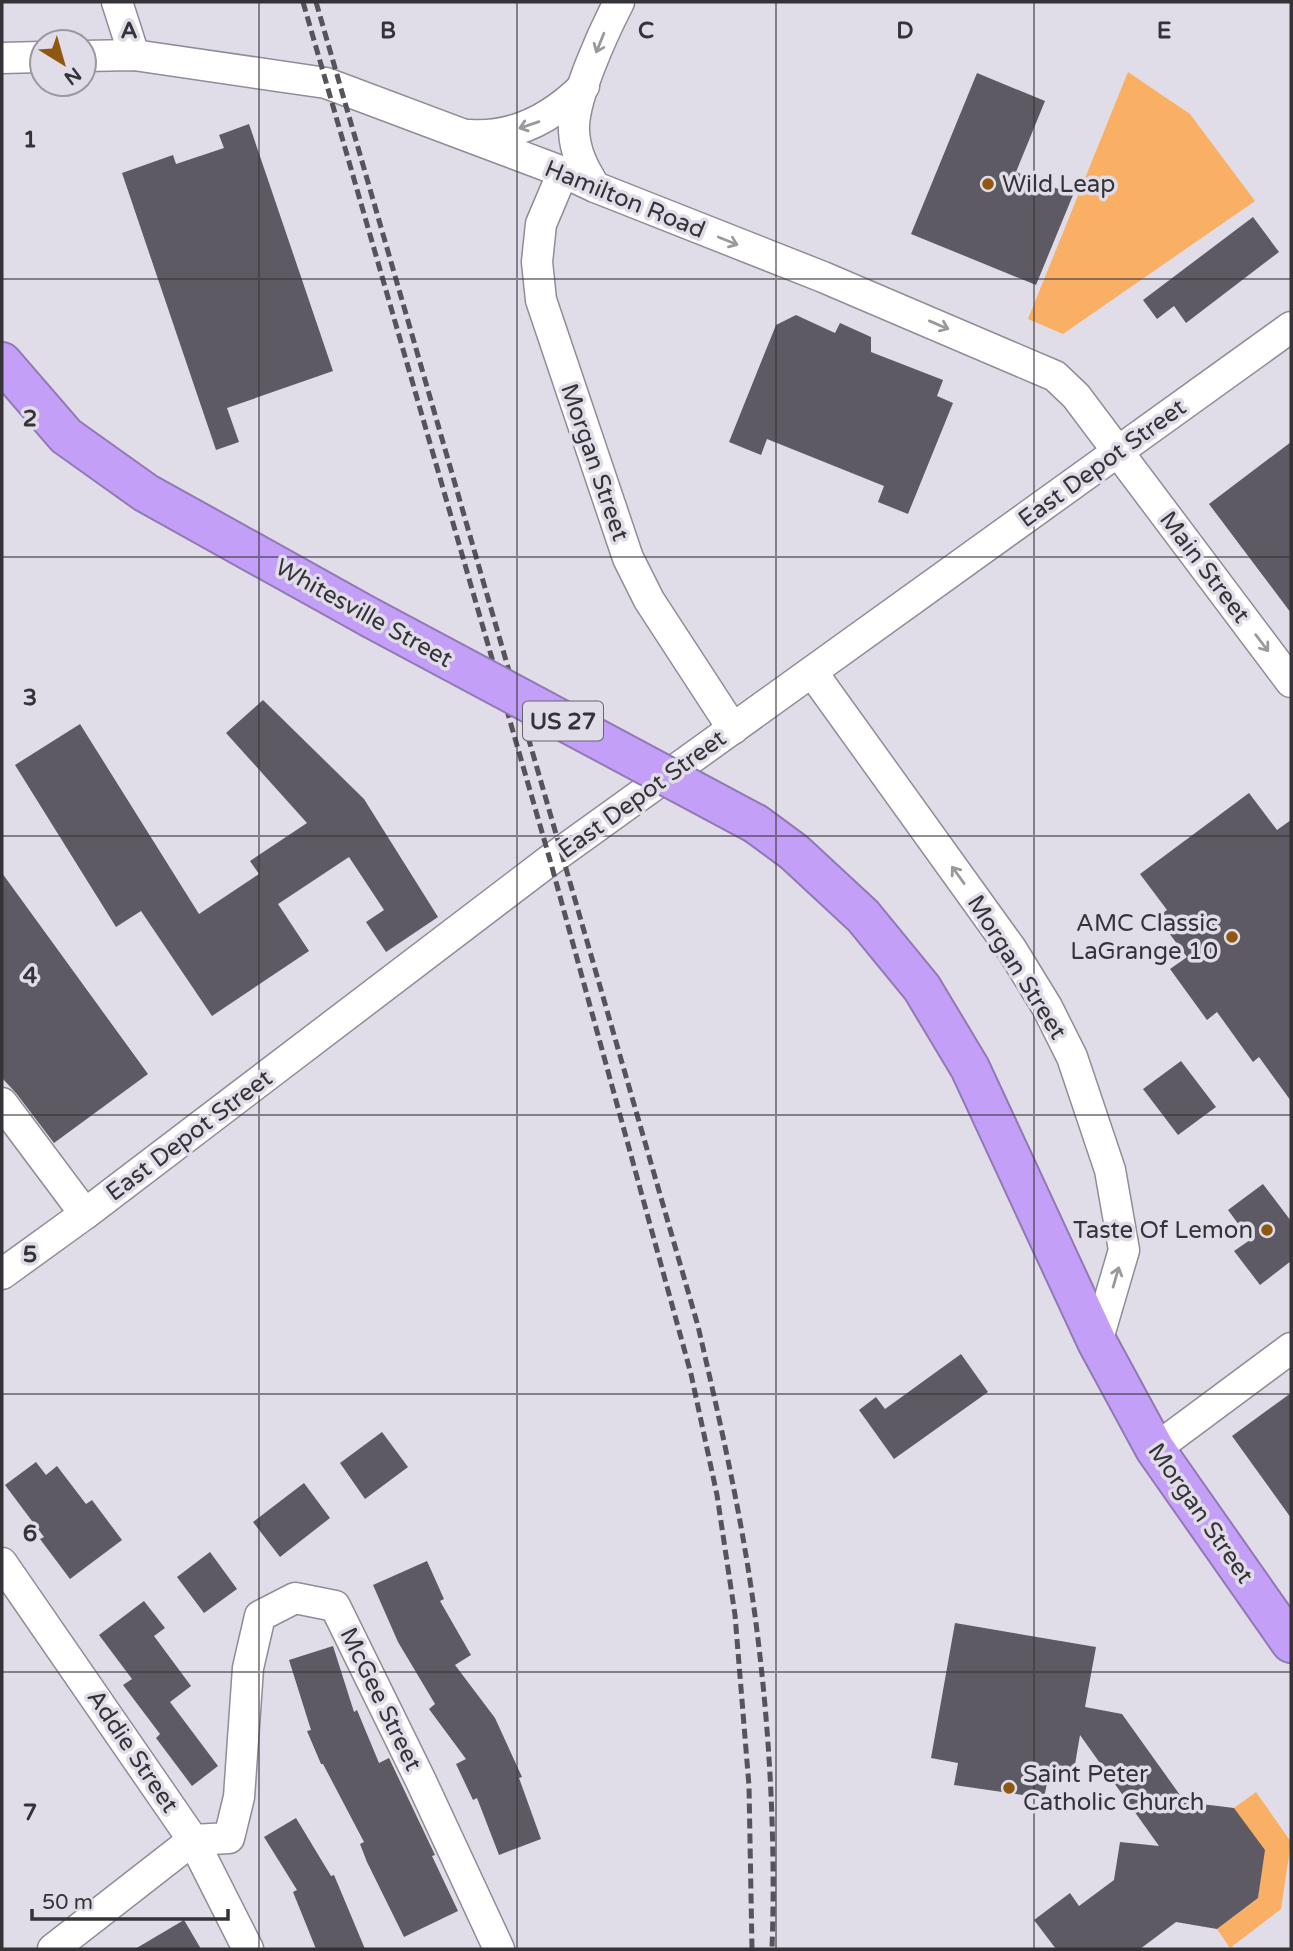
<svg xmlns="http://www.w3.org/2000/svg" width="1293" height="1951" font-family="'Varela Round',sans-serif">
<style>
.green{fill:#fab064}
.building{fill:#5d5a64}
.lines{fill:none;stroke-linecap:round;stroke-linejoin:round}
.minor-casing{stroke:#908c98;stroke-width:33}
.highway-casing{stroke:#9179b4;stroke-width:42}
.minor{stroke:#fff;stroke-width:30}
.highway{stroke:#c39ff7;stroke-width:38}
.rail{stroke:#56545a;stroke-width:5;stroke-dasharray:10 5;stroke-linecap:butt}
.highway-bridge-casing{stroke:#9179b4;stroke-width:42;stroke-linecap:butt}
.highway-bridge{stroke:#c39ff7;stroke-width:38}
.oneway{stroke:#9a999c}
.grid{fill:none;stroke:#353338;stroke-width:2;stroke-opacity:0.55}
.poi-dot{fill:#8f5710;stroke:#e0dce8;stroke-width:2.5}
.labels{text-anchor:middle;stroke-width:7;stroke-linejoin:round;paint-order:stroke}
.shield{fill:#e0dce8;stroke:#68666d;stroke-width:2}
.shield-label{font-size:23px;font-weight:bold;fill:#353338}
.poi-label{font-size:24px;fill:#353338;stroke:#e0dce8;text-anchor:start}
.street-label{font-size:24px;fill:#353338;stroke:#e0dce8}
.grid-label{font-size:23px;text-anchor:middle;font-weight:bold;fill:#353338;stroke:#e0dce8;stroke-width:7;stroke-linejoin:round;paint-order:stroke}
</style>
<rect width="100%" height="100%" fill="#e0dce8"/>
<!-- green -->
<g class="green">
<path d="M1128,72L1190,114L1255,201L1063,334L1028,319Z"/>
<path d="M1256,1792L1291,1842L1281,1909L1230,1948L1217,1929L1258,1898L1264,1850L1234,1808Z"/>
</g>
<!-- building -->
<g class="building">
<path d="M977,73L1045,101L1016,172L1073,195L1036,285L911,234Z"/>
<path d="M249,124L333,371L227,408L239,442L216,450L122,173L173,155L176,164L224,148L219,135Z"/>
<path d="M1253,217L1279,252L1186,323L1174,306L1157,319L1143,300Z"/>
<path d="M796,315L835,333L840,323L871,337V352L943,380L937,396L953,403L908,514L878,502L884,486L767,439L761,455L729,442L776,325Z"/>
<path d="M1291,442V613L1209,504Z"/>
<path d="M263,700L364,799L438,917L386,952L366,922L384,910L349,857L278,904L309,951L212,1016L141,911L116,927L15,765L80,724L199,914L259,874L250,861L307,823L226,733Z"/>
<path d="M1249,793L1277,830L1291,820V1101L1259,1057L1253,1062L1217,1012L1207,1020L1170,969L1187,957L1157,917L1167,910L1140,874Z"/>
<path d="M2,873L148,1074L54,1143L16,1093L2,1078Z"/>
<path d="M1181,1061L1216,1107L1178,1135L1143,1089Z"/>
<path d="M1263,1184L1291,1221V1261L1260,1285L1234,1251L1250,1240L1228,1210Z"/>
<path d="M961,1354L988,1392L894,1459L859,1410L876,1397L885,1409Z"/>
<path d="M1291,1393V1518L1232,1436Z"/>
<path d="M382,1432L408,1467L365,1499L340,1463Z"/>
<path d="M36,1462L46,1475L57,1466L86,1504L92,1500L122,1540L70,1579L40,1539L44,1537L5,1485Z"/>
<path d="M304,1483L330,1518L280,1557L253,1522Z"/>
<path d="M210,1552L237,1589L204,1613L177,1577Z"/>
<path d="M427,1561L444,1599L440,1601L471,1655L455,1665L495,1718L522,1777L519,1778L541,1839L499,1855L477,1798L473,1800L456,1764L466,1759L429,1709L435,1704L398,1642L373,1585Z"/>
<path d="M144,1601L165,1628L154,1636L191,1686L170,1702L218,1766L192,1786L156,1738L160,1734L123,1685L132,1679L99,1635Z"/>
<path d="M955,1623L1096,1647L1085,1707L1122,1714L1185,1802L1234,1808L1265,1850L1258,1898L1217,1929L1176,1922L1140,1949H1056L1034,1920L1070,1893L1079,1906L1114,1880L1120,1842L1159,1846L1080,1735L1072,1782L1048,1778L1044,1798L954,1785L958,1763L931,1758Z"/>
<path d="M333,1646L354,1712L357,1710L379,1763L389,1758L435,1855L432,1856L458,1911L404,1937L367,1862L360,1844L364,1842L323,1764H321L307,1731L311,1730L289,1660Z"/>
<path d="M296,1818L331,1876L334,1875L365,1949H316L293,1892L297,1890L264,1837Z"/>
<path d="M184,1920L201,1949H135Z"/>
</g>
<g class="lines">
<defs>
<g id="minor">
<path d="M117,2L134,55"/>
<path d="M84,56L134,55L326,83L563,172L595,187L823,277L1055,376L1076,396L1291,682"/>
<path d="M2,58L42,57"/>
<path d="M470,135C515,138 553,117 584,86"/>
<path d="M563,172L541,224L537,262L541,300L628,558L649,600L733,729"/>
<path d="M595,187C584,169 575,153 574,131C572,100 604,31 619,2"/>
<path d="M812,672L1012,950L1047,1007L1072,1057L1110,1170L1124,1250L1097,1342"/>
<path d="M2,1103L85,1214"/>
<path d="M2,1274L85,1214L550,860L1291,327"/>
<path d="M1155,1449L1291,1348"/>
<path d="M2,1563L193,1840L248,1949"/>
<path d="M53,1949L193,1840L229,1838L239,1797L248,1668L260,1616L295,1598L335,1606L420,1779L499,1949"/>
</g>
<g id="highway">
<path d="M2,362L66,436L146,493L369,617"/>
<path d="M756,824L794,852L863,916L922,988L970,1068L1097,1342L1155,1449L1291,1643"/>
</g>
</defs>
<!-- minor casing -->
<use href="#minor" class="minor-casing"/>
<!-- highway casing -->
<use href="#highway" class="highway-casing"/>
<!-- minor -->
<use href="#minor" class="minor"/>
<!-- highway -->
<use href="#highway" class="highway"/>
<!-- rail -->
<g class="rail">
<path d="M303,2L550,860L691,1374L717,1495L735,1615L749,1786L752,1949"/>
<path d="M316,2L698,1326C719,1417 740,1508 753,1601C769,1715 776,1834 772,1949"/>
</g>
<defs>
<path id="highway-bridge" d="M369,617L756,824"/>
</defs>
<!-- highway-bridge casing -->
<use href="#highway-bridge" class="highway-bridge-casing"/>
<!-- highway-bridge -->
<use href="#highway-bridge" class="highway-bridge"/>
</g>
<!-- one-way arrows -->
<defs><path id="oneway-shaft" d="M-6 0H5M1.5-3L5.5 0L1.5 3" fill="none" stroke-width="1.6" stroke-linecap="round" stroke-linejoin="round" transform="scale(1.75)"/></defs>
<g class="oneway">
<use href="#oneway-shaft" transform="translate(600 43) rotate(112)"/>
<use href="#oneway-shaft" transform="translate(529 125) rotate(161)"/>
<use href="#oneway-shaft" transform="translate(728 241) rotate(22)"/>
<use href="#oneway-shaft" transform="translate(939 325) rotate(23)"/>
<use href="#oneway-shaft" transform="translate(1262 643) rotate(53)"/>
<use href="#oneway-shaft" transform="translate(958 875) rotate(-126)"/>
<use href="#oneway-shaft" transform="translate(1116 1277) rotate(-74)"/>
</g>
<!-- grid -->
<path class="grid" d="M259,2V1949M517,2V1949M776,2V1949M1034,2V1949M2,279H1291M2,557H1291M2,836H1291M2,1115H1291M2,1394H1291M2,1672H1291"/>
<!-- markers -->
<g class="poi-dot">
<circle cx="988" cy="184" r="7"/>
<circle cx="1232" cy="937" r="7"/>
<circle cx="1267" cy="1230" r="7"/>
<circle cx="1009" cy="1788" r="7"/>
</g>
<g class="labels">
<!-- shield labels -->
<rect class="shield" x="523" y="701.5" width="80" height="39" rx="5"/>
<g class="shield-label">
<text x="563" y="729">US 27</text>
</g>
<!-- poi labels -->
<g class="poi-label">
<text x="1002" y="192">Wild Leap</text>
<text x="1218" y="931" text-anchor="end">AMC Classic<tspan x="1218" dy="28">LaGrange 10</tspan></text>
<text x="1253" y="1238" text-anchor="end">Taste Of Lemon</text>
<text x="1023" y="1782">Saint Peter<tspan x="1023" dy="28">Catholic Church</tspan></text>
</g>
<!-- street labels -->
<g class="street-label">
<text transform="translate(625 199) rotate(22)" y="8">Hamilton Road</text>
<text transform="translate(595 462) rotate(71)" y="8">Morgan Street</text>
<text transform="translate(1102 463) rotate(-36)" y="8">East Depot Street</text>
<text transform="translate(1205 567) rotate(53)" y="8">Main Street</text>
<text transform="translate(364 613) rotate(29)" y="8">Whitesville Street</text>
<text transform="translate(642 794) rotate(-36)" y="8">East Depot Street</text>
<text transform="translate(1017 967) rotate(58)" y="8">Morgan Street</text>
<text transform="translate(189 1135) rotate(-37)" y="8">East Depot Street</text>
<text transform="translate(1201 1513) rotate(55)" y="8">Morgan Street</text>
<text transform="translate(381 1699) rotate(64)" y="8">McGee Street</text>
<text transform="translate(133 1751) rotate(56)" y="8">Addie Street</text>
</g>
</g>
<g class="grid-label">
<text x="129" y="38">A</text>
<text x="388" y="38">B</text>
<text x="646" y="38">C</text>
<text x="905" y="38">D</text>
<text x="1164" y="38">E</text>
<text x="30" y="147">1</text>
<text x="30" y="426">2</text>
<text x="30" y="705">3</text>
<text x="30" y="983">4</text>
<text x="30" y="1262">5</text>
<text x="30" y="1541">6</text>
<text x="30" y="1820">7</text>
</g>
<!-- border -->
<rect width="1293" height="1951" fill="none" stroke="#353338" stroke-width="7"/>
<!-- north arrow -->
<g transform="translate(63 63) rotate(143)"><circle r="33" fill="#e0dce8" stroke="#9c98a2" stroke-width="2"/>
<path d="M0-5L12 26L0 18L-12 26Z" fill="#8f5710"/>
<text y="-10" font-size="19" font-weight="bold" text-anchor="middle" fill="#353338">N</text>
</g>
<!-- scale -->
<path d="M32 1909v10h196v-10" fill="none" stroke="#353338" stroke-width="3.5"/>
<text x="42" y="1909" font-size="21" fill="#353338" stroke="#e0dce8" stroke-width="5" paint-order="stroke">50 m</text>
</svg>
